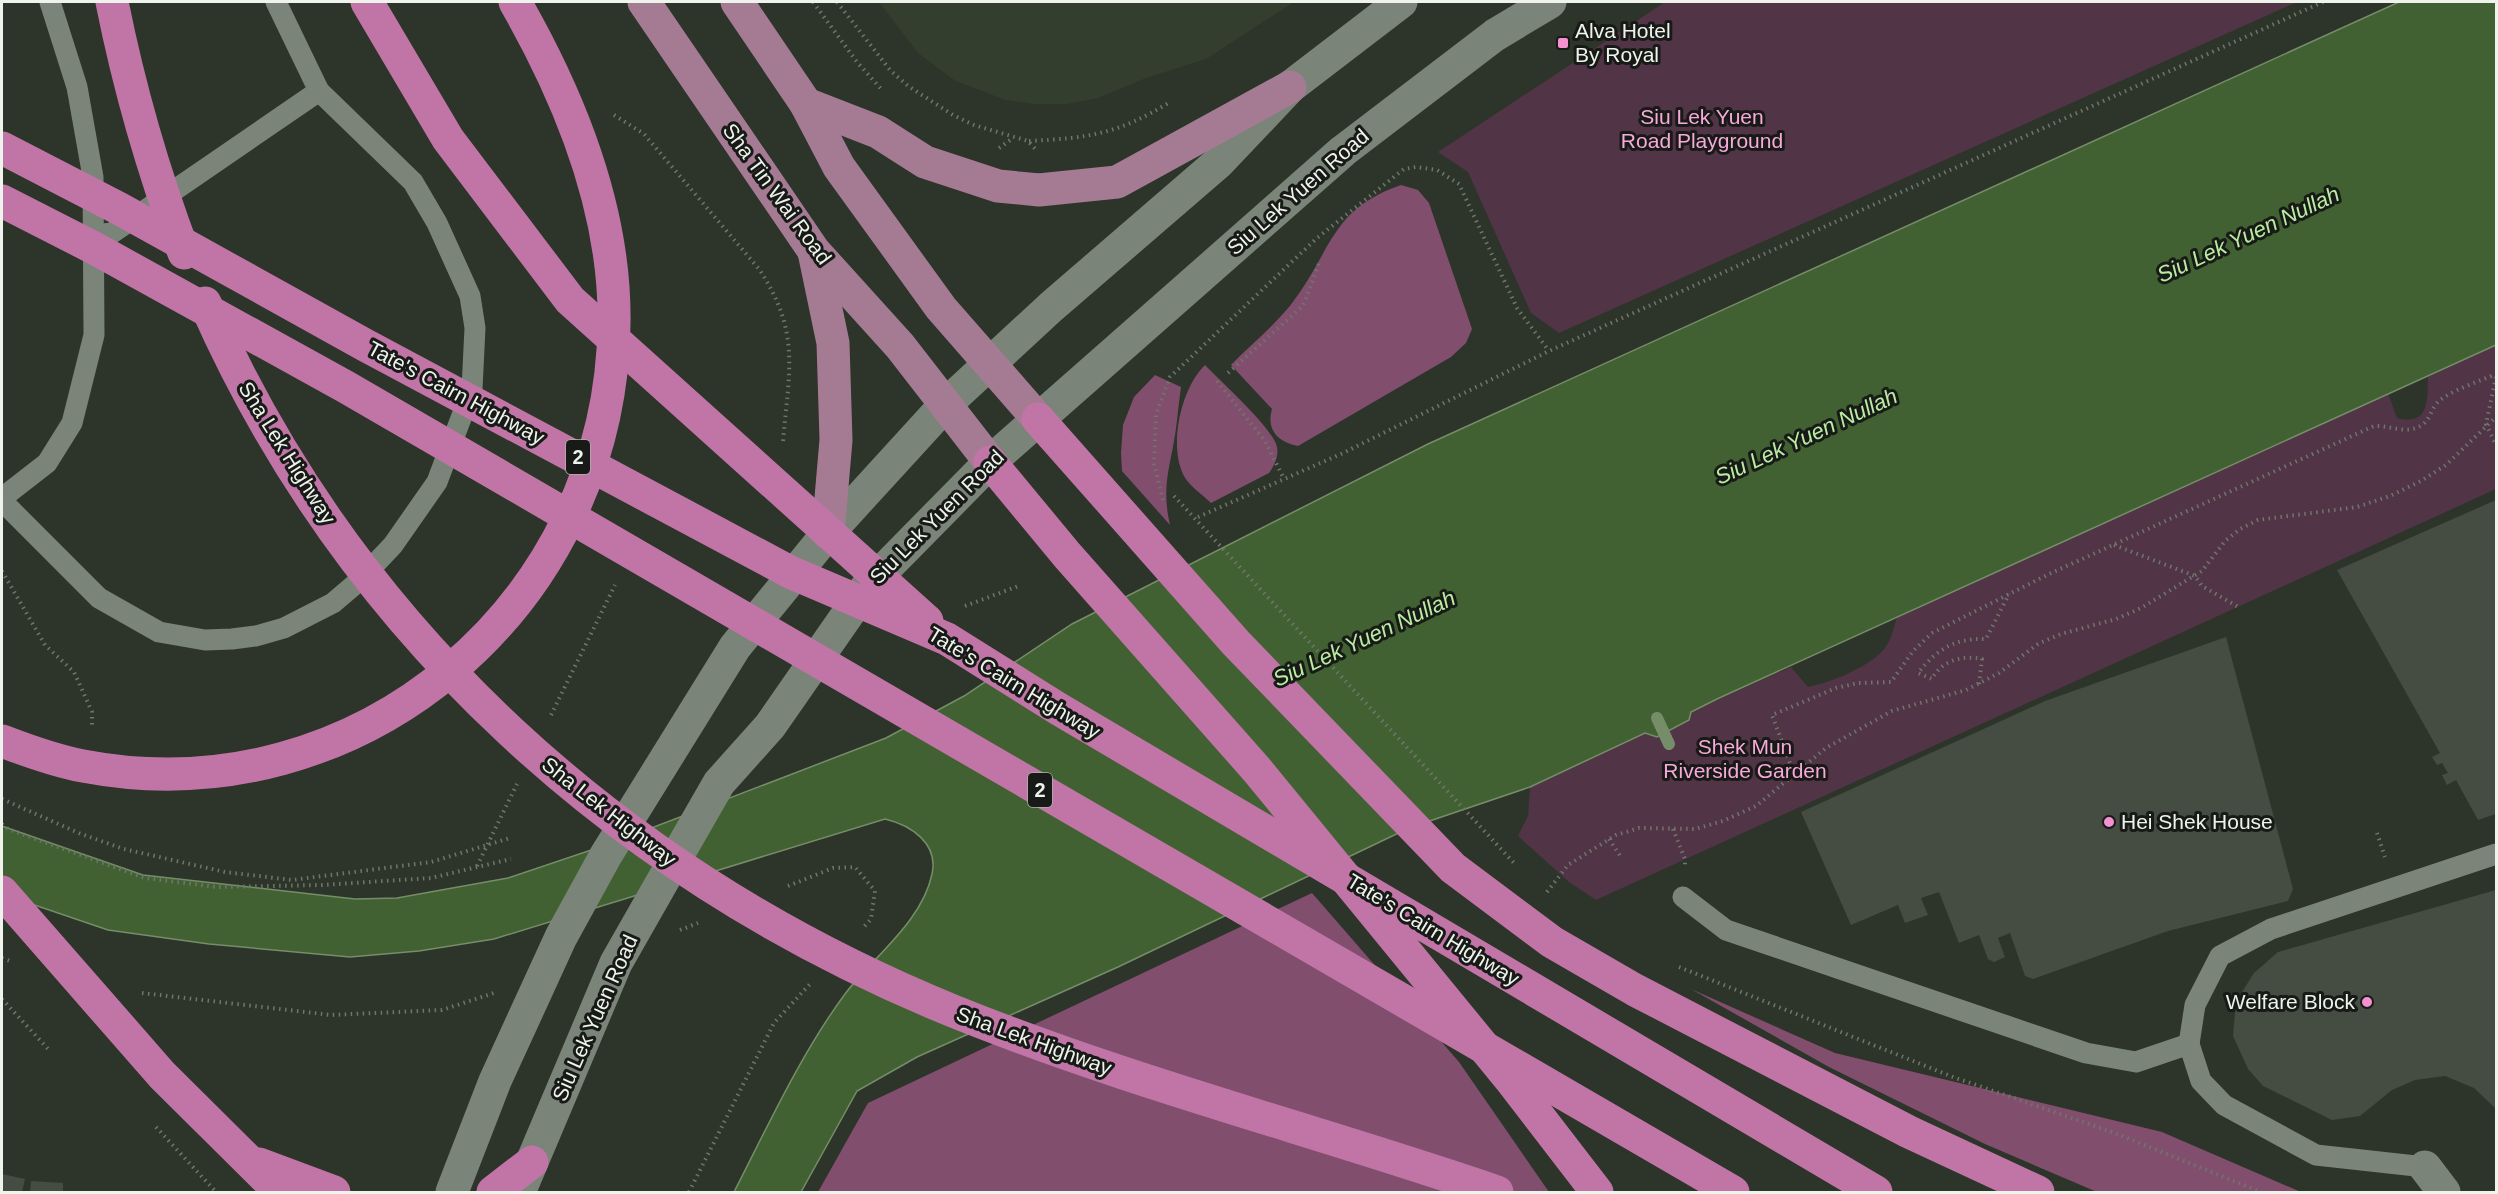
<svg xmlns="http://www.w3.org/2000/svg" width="2498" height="1194" font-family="Helvetica,sans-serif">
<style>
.built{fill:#333e2e}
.green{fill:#513446}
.forest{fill:#814e6e}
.water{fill:#426132;stroke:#768d6a;stroke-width:1.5}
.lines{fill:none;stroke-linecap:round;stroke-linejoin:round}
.stream{stroke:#768d6a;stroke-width:12}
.building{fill:#454c41}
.path{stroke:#6f766c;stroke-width:4;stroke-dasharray:1.5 4.5;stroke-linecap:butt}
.lane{stroke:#7b8478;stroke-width:21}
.street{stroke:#7b8478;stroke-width:33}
.secondary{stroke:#7b8478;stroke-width:33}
.primary{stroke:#a57b94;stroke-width:33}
.highway{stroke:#c175a6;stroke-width:33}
.poi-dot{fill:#f590d1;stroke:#171a16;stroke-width:2}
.labels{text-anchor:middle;stroke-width:6;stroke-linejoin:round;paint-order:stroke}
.shield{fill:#171a16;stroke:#aeb2ac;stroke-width:1.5}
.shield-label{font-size:20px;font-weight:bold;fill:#eef3ec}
.poi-label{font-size:21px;fill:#eef3ec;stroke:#171a16;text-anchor:start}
.park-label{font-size:21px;fill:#f8a9db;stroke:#171a16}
.street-label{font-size:21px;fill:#eef3ec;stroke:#171a16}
.water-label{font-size:22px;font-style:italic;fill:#baeca2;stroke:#171a16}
</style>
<rect width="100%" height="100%" fill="#2d3429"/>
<!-- built -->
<path class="built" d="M879,2H1294L1206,59L1146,78L1098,98L1067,104H1035L1005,100L954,80L918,53Z"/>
<!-- green -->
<g class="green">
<path d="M1665,2H2297L1559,333L1531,313L1468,172L1438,152Z"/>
<path d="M2496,345V489L1596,900L1569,882L1518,836L1528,816L1530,787L1646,733L1657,736L1689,720L1690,712L1791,667L1808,687C1830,683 1875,665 1887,645C1892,637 1894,626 1897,617L2388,393L2397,418C2430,426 2427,400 2428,377Z"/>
</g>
<!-- forest -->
<g class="forest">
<path d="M1401,185L1418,190L1429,203L1472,329L1466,343L1451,357L1298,446C1278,442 1266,430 1272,409L1231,365C1252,343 1278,323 1295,299C1333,247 1332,209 1401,185Z"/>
<path d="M1205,365C1220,381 1273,428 1277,447C1279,456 1274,466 1269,473L1211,503C1203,495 1189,486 1184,476C1168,446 1181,388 1205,365Z"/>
<path d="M1155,375L1181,387C1178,407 1177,427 1173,447C1167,476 1163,495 1170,525L1122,471L1121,453L1123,425L1134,397Z"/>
<path d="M1312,893L1459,1062L1549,1192H818L868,1103Z"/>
<path d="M1691,989L1835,1053L2162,1132L2301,1192H2097L1985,1144L1829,1067Z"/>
</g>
<!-- water -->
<path class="water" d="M2399,2H2496V345L1717,699L1691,712L1689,720L1657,737L1645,733L1530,787L1409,828L1118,967L917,1057L857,1091L801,1192H734C768,1126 800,1055 845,994C873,957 922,922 932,874C939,843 910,825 885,819L494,939L419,951L350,957L209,944L108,930L2,894V826L143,875L355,899L397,898L508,878L615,842L886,738L964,696L1072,624L1428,444Z"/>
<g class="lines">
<!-- stream -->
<path class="stream" d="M1657,718L1669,744"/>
</g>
<!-- building -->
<g class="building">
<path d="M2496,500V814L2478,820L2456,780L2447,785L2442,775L2448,773L2442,763L2437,765L2432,757L2440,753L2337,570Z"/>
<path d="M2226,637L2293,889L2288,901L2168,931L2033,979L2025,976L2010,933L1998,938L2005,957L1994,962L1988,959L1979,935L1959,943L1939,892L1921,898L1928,915L1905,923L1898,905L1851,925L1801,812L2045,701Z"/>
<path d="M2496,890V1109L2474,1088L2445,1076L2415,1080L2392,1090L2360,1116L2332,1120L2263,1086L2248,1069L2233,1036L2235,1013L2242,992L2254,973L2278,952Z"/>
<path d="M2,1174L25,1179L22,1192H2Z"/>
<path d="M31,1181L63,1183V1192H30Z"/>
</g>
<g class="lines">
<!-- path -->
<g class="path">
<path d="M813,2L857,62L883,91"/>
<path d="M837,2L890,70L908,86L953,115L974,125L1028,141L1037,151"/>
<path d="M614,115L644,134L759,269C801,332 789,371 783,441"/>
<path d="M1029,141C1089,138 1118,134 1170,102"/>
<path d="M999,148L1013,138"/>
<path d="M1228,373L1303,306L1320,261"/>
<path d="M2496,377L2486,424L2496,445"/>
<path d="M1217,381L1265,441L1284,479"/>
<path d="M1174,496L1514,863"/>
<path d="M1163,500L1154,464L1156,414L1170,377L1317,238L1404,169L1416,167L1437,170L1459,184L1517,308L1549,351"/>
<path d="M1198,517L1341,454L1549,351L2323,2"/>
<path d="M2114,545L2195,576L2202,586L2240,608"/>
<path d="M2,571L45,645L74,672L92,712V728"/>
<path d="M965,606L1021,585"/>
<path d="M1979,684L1982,659C1962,655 1942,660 1932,679L1918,673C1937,649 1955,638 1986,639L2009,594"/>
<path d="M551,715L615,585"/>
<path d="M1794,774L1772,715L1836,688L1858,683L1891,682L1913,651L1932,633L2047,575L2374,426C2388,425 2402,433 2416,428C2430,423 2429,413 2437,403C2448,391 2481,381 2496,374"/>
<path d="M2,799L81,834L124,849L225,872L292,880L431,862L510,838"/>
<path d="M2,824L8,829L145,878L217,887L322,885L431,878L511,859"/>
<path d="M1673,829L1685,859V868"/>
<path d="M2377,833L2385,857"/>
<path d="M1609,839L1621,857"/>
<path d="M477,866L517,784"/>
<path d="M788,886L833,868L855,867L875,891L871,919L862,929"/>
<path d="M1547,892L1568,865L1616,835L1639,828L1695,829L1723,821L1756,806L1826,748L1892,711L1966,690L1999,673L2038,644L2061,634L2116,619L2141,608L2202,571L2225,541L2240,529L2258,520L2357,507L2390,496L2421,481L2446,465L2496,417"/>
<path d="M680,930L698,923"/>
<path d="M2,958L10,961"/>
<path d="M1679,967L1953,1077L2112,1132L2261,1192"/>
<path d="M142,993L331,1015L442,1010L494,993"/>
<path d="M2,999L50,1051"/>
<path d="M156,1127L216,1192"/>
<path d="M689,1192L774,1023L810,984"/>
</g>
<!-- lane -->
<g class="lane">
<path d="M94,235L112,233L319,91"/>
<path d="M2,498L47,463L72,423L94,335L93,177L77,87L50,2"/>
<path d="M2,501L99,598L159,632L205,640L232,639L256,636L284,628L333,603L360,580L393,545L437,482L472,389L475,328L470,296L437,223L413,182L319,91L276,2"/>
<path d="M1683,897L1726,930L2086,1053L2136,1062L2189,1044"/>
<path d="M2425,1167L2316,1155L2224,1105L2201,1081L2189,1044L2195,1005L2220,956L2271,929L2496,854"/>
</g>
<!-- street -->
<path class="street" d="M2425,1167L2444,1192"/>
<!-- secondary -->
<g class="secondary">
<path d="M521,1188L616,963L661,884L719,783L770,726L866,588L990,462L1343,151L1495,35L1550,2"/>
<path d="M452,1192L495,1081L561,937L606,855L735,647L828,533L945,405L1051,307L1219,162L1290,87L1401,2"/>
</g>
<!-- primary -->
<g class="primary">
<path d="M644,2L814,251L900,346L990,462"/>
<path d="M737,2L806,104L839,167L941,308L1038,419"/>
<path d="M806,104L878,132L925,162L998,186L1039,190L1117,182L1290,87"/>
<path d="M814,252L833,343L836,440L828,533"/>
</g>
<!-- highway -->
<g class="highway">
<path d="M112,2C129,87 153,171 184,253"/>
<path d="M367,2L448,139L570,300L927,621"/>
<path d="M2,148L120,209L365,345L790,572L947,639L1057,708L1876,1192"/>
<path d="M2,201L96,249L346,387L1733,1192"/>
<path d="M205,303C351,634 622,876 953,1011C1131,1083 1316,1130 1497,1192"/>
<path d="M1038,419L1236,643L1453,868L1552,942L1635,990L1909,1132L2038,1192"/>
<path d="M990,462L1067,555L1257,770L1510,1079L1597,1192"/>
<path d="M2,741C28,751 55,761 83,766C360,819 611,603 614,324C616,211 570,98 515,2"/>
<path d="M2,892L162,1075L280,1192"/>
<path d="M259,1164L334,1192"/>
<path d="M493,1192L532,1162"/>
</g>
</g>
<!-- markers -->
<g class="poi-dot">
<rect x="1557" y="37" width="12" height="12" rx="3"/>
<circle cx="2109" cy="822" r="6"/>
<circle cx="2367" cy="1002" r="6"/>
</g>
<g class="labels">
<!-- shield labels -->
<g class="shield">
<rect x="566" y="440" width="24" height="34" rx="4.5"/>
<rect x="1028" y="773" width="24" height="34" rx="4.5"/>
</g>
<g class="shield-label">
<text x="578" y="464">2</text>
<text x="1040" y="797">2</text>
</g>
<!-- poi labels -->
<g class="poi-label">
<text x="1575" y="38">Alva Hotel<tspan x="1575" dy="24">By Royal</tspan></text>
<text x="2121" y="829">Hei Shek House</text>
<text x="2355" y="1009" text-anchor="end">Welfare Block</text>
</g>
<!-- park labels -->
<g class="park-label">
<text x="1702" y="124">Siu Lek Yuen<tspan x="1702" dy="24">Road Playground</tspan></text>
<text x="1745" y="754">Shek Mun<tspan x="1745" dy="24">Riverside Garden</tspan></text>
</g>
<!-- street labels -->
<g class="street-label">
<text transform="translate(1298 192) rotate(-41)" y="7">Siu Lek Yuen Road</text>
<text transform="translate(777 194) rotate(54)" y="7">Sha Tin Wai Road</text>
<text transform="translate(456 393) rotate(28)" y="7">Tate's Cairn Highway</text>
<text transform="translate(287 453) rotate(58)" y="7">Sha Lek Highway</text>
<text transform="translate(937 517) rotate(-45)" y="7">Siu Lek Yuen Road</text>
<text transform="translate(1014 683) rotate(31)" y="7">Tate's Cairn Highway</text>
<text transform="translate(609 812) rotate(38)" y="7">Sha Lek Highway</text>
<text transform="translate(1433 930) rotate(31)" y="7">Tate's Cairn Highway</text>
<text transform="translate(595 1018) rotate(-66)" y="7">Siu Lek Yuen Road</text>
<text transform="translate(1034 1041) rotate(20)" y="7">Sha Lek Highway</text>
</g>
<!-- water labels -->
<g class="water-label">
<text transform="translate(2248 234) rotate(-25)" y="8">Siu Lek Yuen Nullah</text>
<text transform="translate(1806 436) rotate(-25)" y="8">Siu Lek Yuen Nullah</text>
<text transform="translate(1364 638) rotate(-25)" y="8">Siu Lek Yuen Nullah</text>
</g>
</g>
<!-- border -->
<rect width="2498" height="1194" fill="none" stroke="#eef3ec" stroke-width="6"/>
</svg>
